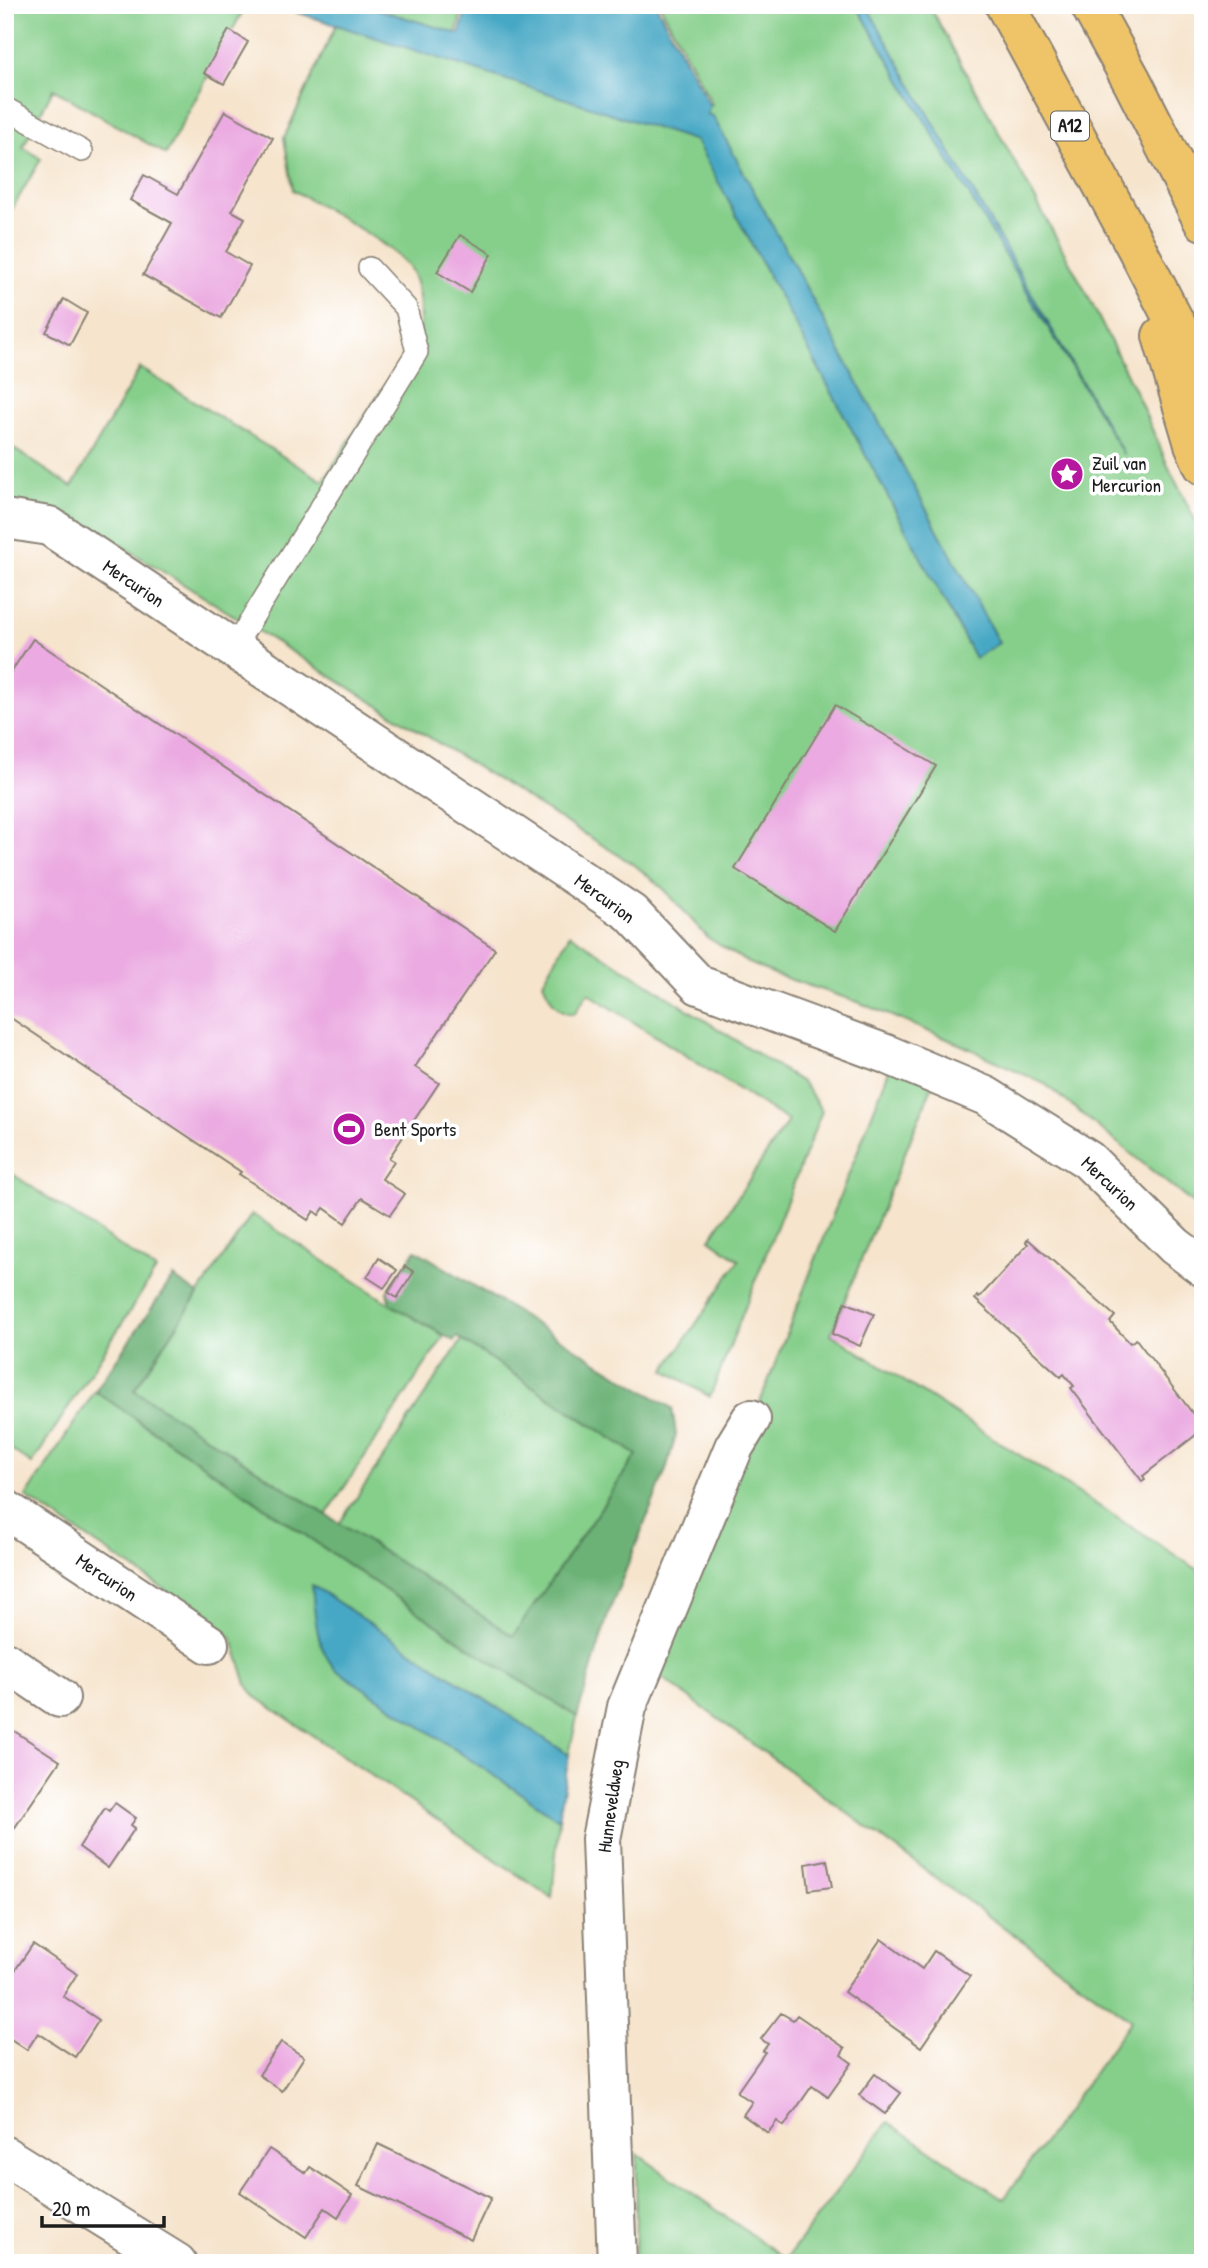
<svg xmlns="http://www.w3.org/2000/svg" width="1208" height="2268" font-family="'Patrick Hand',sans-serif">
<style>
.green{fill:#86cf8b;stroke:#517654;stroke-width:2}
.forest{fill:#6cb277;stroke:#44674a;stroke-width:2}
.water{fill:#46a8c5;stroke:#316270;stroke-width:2}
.building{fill:#ebaae1}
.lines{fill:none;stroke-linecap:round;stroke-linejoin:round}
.lane-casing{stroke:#898074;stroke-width:24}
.street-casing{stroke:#898074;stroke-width:42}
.highway-casing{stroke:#898074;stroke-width:42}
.lane{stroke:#fff;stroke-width:21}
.street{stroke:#fff;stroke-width:38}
.highway{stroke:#efc469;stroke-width:38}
.labels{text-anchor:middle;stroke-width:7;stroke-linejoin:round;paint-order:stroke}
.shield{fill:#fff;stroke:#606060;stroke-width:2}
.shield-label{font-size:18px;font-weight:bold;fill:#1c1c1c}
.poi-label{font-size:19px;fill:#1c1c1c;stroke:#fff;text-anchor:start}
.street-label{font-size:19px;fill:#1c1c1c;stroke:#fff}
</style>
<rect width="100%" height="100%" fill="#fff"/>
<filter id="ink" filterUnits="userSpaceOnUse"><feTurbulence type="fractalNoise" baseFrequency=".0143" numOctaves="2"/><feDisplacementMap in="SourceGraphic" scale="14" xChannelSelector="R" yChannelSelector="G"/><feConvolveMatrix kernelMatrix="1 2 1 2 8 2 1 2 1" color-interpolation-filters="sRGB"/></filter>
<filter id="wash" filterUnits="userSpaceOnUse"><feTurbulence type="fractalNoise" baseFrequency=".00686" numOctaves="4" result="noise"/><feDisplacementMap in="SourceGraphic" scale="28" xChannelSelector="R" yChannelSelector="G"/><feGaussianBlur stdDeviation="1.57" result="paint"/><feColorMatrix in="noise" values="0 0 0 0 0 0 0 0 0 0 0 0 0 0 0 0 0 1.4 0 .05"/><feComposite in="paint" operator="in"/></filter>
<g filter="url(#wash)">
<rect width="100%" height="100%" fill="#f6e4cc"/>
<!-- green -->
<g class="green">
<path d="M5,5H246L166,154L53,89L23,147L41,159L5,221Z"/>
<path d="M315,5H464L452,48L712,104L660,5H929L1087,294L1138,397L1168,466L1203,536V1212L1045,1084L964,1046L858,1002L777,975L747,962L707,937L665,890L636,866L80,520L5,499V443L72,487L140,368L323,481L420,331C420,311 421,291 412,272C400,247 319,206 293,190L284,138L341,14Z"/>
<path d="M570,934L803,1083L822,1111L710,1397L665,1370L739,1260L710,1239L788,1121L588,993L574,1014C556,1013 549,997 543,982Z"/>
<path d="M891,1065L933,1084L831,1334L1203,1573V2263H635L637,2154L786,2259L888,2122L1004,2199L1131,2020L658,1675L700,1557Z"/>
<path d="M5,1169L156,1270L32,1464L5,1445Z"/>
<path d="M252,1214L390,1304L444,1336L326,1515L134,1390Z"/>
<path d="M462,1340L637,1455L513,1637L339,1524Z"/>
<path d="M95,1391L473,1650L577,1717L569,1755L313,1586L335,1669L559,1819L552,1898L256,1697L248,1687L233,1640L218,1625L26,1497Z"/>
</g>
<!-- forest -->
<path class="forest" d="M416,1250L672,1408L676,1435L666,1470L609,1612L577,1717L473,1650L95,1391L173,1277L198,1294L134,1390L513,1636L637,1455L462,1340L457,1337L454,1341L390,1304L387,1292Z"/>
<!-- water -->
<g class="water">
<path d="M274,5H364L459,34L468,5H656L710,106L707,114L713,116L999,643L975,658L696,141Z"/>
<path d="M856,5H866L1124,455Z"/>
<path d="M312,1585L569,1755L559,1819L335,1669C315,1645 315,1616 312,1585Z"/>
</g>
<g id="blocks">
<!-- building -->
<g class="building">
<path d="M229,30L248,42L224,84L204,73Z"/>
<path d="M225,111L273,138L232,211L245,218L226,252L250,266L221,318L143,275L172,223L130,200L144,175L178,194Z"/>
<path d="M460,235L492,254L470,292L437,272Z"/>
<path d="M64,299L87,313L70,345L46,332Z"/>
<path d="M33,639L495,949L415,1067L439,1083L389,1158L394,1161L382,1179L405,1194L390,1215L362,1198L345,1223L324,1208L319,1215L314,1211L308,1220L239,1174L241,1172L5,1014V681Z"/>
<path d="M835,705L936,766L835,931L735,869Z"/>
<path d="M1028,1239L1115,1316L1110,1322L1130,1343L1136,1339L1203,1427V1435L1201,1431L1143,1476L1145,1479L1142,1481L1071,1388L1074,1386L1064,1374L1061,1377L975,1299L977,1296L979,1298L1028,1244L1026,1242Z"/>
<path d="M379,1258L397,1270L384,1288L367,1277Z"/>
<path d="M405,1266L414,1272L397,1298L388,1292Z"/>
<path d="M845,1302L874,1314L860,1346L832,1334Z"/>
<path d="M5,1725L60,1761L5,1842Z"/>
<path d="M115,1803L136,1818L131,1825L135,1828L108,1868L79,1847L105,1808L109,1811Z"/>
<path d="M827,1860L832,1887L809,1890L806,1864Z"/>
<path d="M881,1939L922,1969L934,1951L970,1976L921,2047L844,1992Z"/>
<path d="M33,1944L77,1974L63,1996L99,2020L75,2057L38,2033L27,2050L5,2035V1985Z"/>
<path d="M781,2013L793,2020L797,2015L845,2048L841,2055L852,2063L828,2097L812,2086L784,2126L777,2121L768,2133L743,2115L752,2102L737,2092L765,2052L763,2051L768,2044L761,2039Z"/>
<path d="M281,2042L304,2057L282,2091L259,2075Z"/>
<path d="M875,2074L901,2093L885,2114L859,2095Z"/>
<path d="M378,2144L491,2198L471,2240L358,2186Z"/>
<path d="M269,2149L306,2173L310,2167L352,2195L338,2217L325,2208L306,2237L240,2192Z"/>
</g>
</g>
</g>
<g filter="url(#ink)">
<use href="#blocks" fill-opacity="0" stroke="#898074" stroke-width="2"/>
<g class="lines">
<defs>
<g id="lane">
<path d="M5,108L82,151"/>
<path d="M233,649L417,352L406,308L369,268"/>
</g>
<g id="street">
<path d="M5,519L49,526L631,913L699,985L886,1054L986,1096L1088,1160L1175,1246L1203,1267"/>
<path d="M5,1509L209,1644"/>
<path d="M5,1661L60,1698"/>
<path d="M5,2156L177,2263"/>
<path d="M617,2263L601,1839L627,1707L734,1447L751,1419"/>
</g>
<g id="highway">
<path d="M1005,5L1136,247L1203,377"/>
<path d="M1090,5L1132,81L1203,221"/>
<path d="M1162,336L1194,444L1203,465"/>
</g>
</defs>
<!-- lane casing -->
<use href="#lane" class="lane-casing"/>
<!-- street casing -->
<use href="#street" class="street-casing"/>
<!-- highway casing -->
<use href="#highway" class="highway-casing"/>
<!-- lane -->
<use href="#lane" class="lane"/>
<!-- street -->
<use href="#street" class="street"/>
<!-- highway -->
<use href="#highway" class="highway"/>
</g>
</g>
<!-- icons -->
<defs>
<symbol id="sight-disc" viewBox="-11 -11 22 22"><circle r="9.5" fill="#b5179e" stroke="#fff"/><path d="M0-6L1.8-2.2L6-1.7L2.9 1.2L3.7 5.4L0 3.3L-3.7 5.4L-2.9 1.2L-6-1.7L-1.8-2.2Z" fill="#fff"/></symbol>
<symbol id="stadium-disc" viewBox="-11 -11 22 22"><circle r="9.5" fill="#b5179e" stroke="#fff"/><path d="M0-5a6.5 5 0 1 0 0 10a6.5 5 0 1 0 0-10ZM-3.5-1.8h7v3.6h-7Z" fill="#fff"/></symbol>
</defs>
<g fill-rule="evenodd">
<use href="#sight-disc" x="1048" y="455" width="38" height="38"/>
<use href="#stadium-disc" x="330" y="1110" width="38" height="38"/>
</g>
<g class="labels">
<!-- shield labels -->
<rect class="shield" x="1051" y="111.5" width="38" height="29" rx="5"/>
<g class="shield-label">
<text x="1070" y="132">A12</text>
</g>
<!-- poi labels -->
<g class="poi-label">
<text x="1092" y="470">Zuil van<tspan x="1092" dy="22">Mercurion</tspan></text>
<text x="374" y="1136">Bent Sports</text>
</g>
<!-- street labels -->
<g class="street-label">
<text transform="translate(134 583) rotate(34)" y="7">Mercurion</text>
<text transform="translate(605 898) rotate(36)" y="7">Mercurion</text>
<text transform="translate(1110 1183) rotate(43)" y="7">Mercurion</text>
<text transform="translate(107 1577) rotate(34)" y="7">Mercurion</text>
<text transform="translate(610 1806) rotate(-82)" y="7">Hunneveldweg</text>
</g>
</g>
<!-- margin -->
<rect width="1208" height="2268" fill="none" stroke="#fff" stroke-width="28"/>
<!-- scale -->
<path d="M42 2216v10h122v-10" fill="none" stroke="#1c1c1c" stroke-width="3.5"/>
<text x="52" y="2216" font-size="21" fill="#1c1c1c" stroke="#ffffff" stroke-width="5" paint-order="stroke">20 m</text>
</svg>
